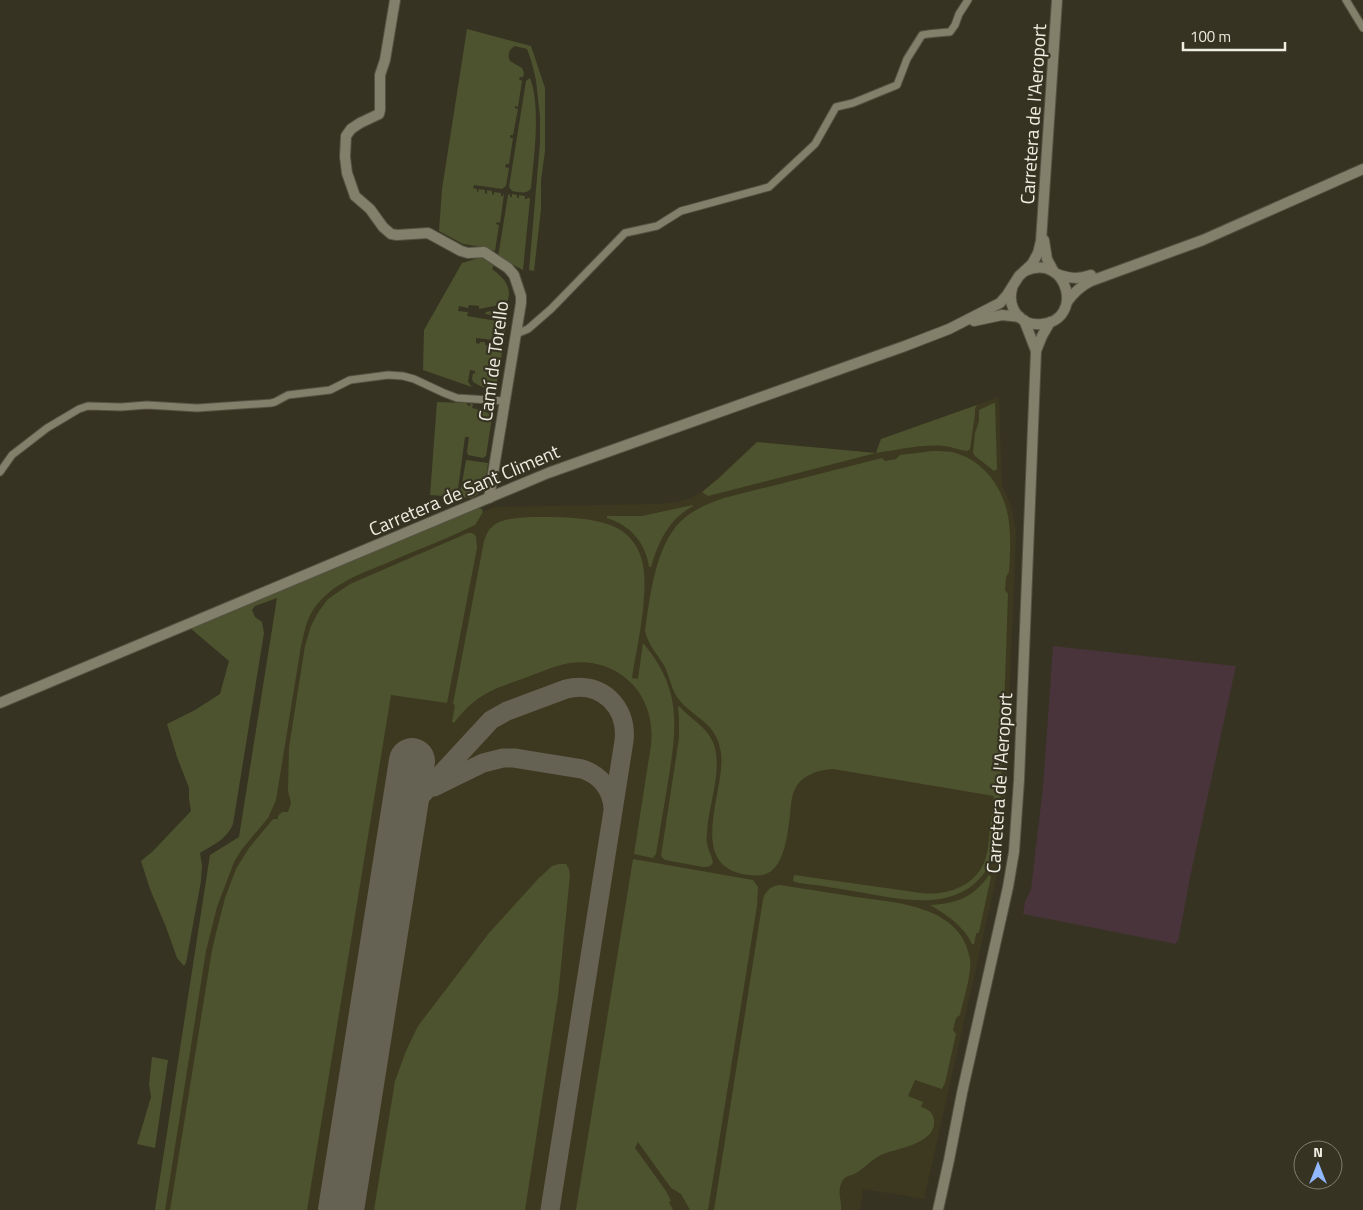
<svg xmlns="http://www.w3.org/2000/svg" width="1363" height="1210" font-family="'Titillium Web',sans-serif">
<style>
.built{fill:#3d3920}
.industrial{fill:#48343a}
.green{fill:#4d532e}
.lines{fill:none;stroke-linecap:round;stroke-linejoin:round}
.taxiway{stroke:#656253;stroke-width:19}
.runway{stroke:#656253;stroke-width:46}
.street-casing{stroke:#545242;stroke-width:9}
.secondary-casing{stroke:#545242;stroke-width:12}
.street{stroke:#827f6b;stroke-width:7}
.secondary{stroke:#827f6b;stroke-width:10}
.labels{text-anchor:middle;stroke-width:4.5;stroke-linejoin:round;paint-order:stroke}
.street-label{font-size:19px;fill:#efede2;stroke:#363322}
</style>
<rect width="100%" height="100%" fill="#363322"/>
<!-- built -->
<path class="built" d="M999,397L1002,485L1011,506L1016,532L1004,828L999,866L924,1199L863,1189L860,1210H155L210,855L239,837L277,598L471,512H483L494,507L658,504L677,502L691,498L702,492L757,442L876,453L881,439Z"/>
<!-- industrial -->
<path class="industrial" d="M1053,646L1236,666L1191,873L1178,942L1176,941V944L1023,914L1025,902L1031,889L1043,787Z"/>
<!-- green -->
<g class="green">
<path d="M467,29L531,46L545,88V151L541,180V209L534,271L529,270L540,143V117L536,80L531,60L527,49L515,46C509,49 507,55 510,61L522,68L524,73L523,77H520L519,79L522,81L518,107L515,106V108L518,109L513,135H510V138H513L509,164H506L505,167L509,168L506,186L502,189L474,185L473,188L477,189V192H478L479,189L485,190V193L487,194V190L492,191V194L494,195V192L501,193V196H503L504,193V194L500,223L497,222L496,224L499,225L495,251L492,250V253L483,247L463,244L439,231L442,189Z"/>
<path d="M530,78C541,106 534,158 531,188C527,195 519,192 512,191L509,187L526,81Z"/>
<path d="M510,194V197H512V194L517,195V198H519V195L525,196V199H527L528,197L530,199L523,270L498,257L508,195Z"/>
<path d="M482,257L494,265L492,269C503,277 512,286 508,300L504,304L479,309V306L469,305L468,308L459,306L458,311L468,312L467,316L497,321L498,316L485,314L486,312L505,308L507,310V321L503,341L476,338V343L479,344L480,342H485V345H487L488,343H491V346H493V344H498V347H500L501,345L503,347L497,382C491,392 481,387 473,382L472,379L473,373L475,374V371L470,370L468,382L472,387L423,370L424,330L462,263Z"/>
<path d="M437,402L467,403V405L470,406L471,403L473,405L472,408C479,410 488,411 492,417L486,456L483,458L468,455L467,452L469,437H465L458,489H461L466,460L488,463L484,490L472,498L430,495Z"/>
<path d="M995,403L997,468V469L994,471L975,456L973,453L975,433L979,421V410L994,403Z"/>
<path d="M977,405L975,409V414L970,449L967,451C959,450 952,447 944,446C921,444 898,450 876,453L708,496L702,492L718,479L757,442L876,453L881,439Z"/>
<path d="M933,451C939,451 946,451 952,452C985,460 1005,490 1009,522C1011,539 1010,556 1009,572L1006,577L1005,590L1008,594L1004,710L1001,717V729L1003,731L999,826L997,829L995,842L997,845C996,856 991,863 985,872C954,915 897,898 853,891C841,889 828,887 816,885C808,884 800,884 793,881L794,875L921,893C947,896 978,886 986,857C989,847 989,837 990,827C992,816 993,806 994,796L833,769C818,770 802,775 795,789C791,797 791,806 790,815C788,831 785,865 768,873C761,877 750,875 742,874C687,862 726,789 721,753C717,723 697,720 680,701C672,692 670,678 665,667C658,655 648,645 645,631C650,596 655,548 680,522C692,510 709,503 724,498L882,458L885,461L896,459L900,455Z"/>
<path d="M693,505V506C668,520 659,541 651,567H649C646,543 630,525 607,518V516H642Z"/>
<path d="M476,508L482,509L483,512L475,525C447,539 416,550 387,563C360,574 330,584 313,610C306,621 304,634 301,646L276,800L268,818L242,849L234,862L217,907L206,951L165,1210H155L210,855L239,837L277,598L255,606L252,610L255,617L262,622L264,633L233,824C227,839 213,845 200,853L202,865L201,881L186,963L184,966L177,958L166,927L150,889L141,861L153,851L191,811L189,799V788L177,757L167,724L195,710L220,694L229,661L190,628Z"/>
<path d="M530,517C557,517 593,516 617,528C628,533 637,545 641,557C651,587 637,646 632,678L638,679L643,643C682,689 677,726 668,782C664,806 660,830 656,854L653,858L634,854L651,745C653,725 649,707 638,691C623,670 596,659 570,663C557,665 543,671 530,676C512,683 491,688 475,701C467,707 460,715 454,723L452,722L455,705L453,704L484,541C486,536 488,530 492,527C500,518 519,518 530,517Z"/>
<path d="M468,533H472L476,536L477,548L447,703L391,695L307,1210H170L212,950L216,933L225,898L236,869L249,848L273,819H278V816L282,812H288L291,803L288,791L289,747L305,646L311,626L319,611L328,599L350,584Z"/>
<path d="M679,706C691,720 708,727 714,745C723,771 708,806 707,833C706,838 707,843 708,848C711,857 719,867 703,867L665,860L661,856L679,738V719L678,707Z"/>
<path d="M633,859L753,880L758,887L757,906L708,1210H690L681,1194L671,1188L638,1142L635,1148L666,1191L671,1201L669,1202L673,1210H576Z"/>
<path d="M559,864H566L569,869L570,875L558,996L525,1210H374L395,1081L406,1051L418,1026L489,933L539,878L552,866Z"/>
<path d="M989,875L991,877L979,932L976,934L974,944H972C964,926 947,915 930,905C956,904 974,897 989,875Z"/>
<path d="M780,885C806,889 831,893 856,897C899,903 961,906 970,959C972,974 963,1001 960,1015L956,1018L953,1030L956,1034L945,1083L942,1089L915,1080L908,1096L923,1102L921,1107C928,1109 933,1112 934,1120C937,1144 897,1148 881,1155C871,1160 865,1168 856,1173C851,1176 846,1175 843,1180C836,1192 842,1199 841,1210H714L763,899C766,890 771,886 780,885Z"/>
<path d="M152,1057L168,1060L155,1148L137,1144L151,1097L149,1084Z"/>
</g>
<g class="lines">
<!-- taxiway -->
<g class="taxiway">
<path d="M434,787L483,763L503,758H514L582,769C600,775 611,788 613,807"/>
<path d="M402,827L407,815L417,800L491,720L507,711L566,689C601,680 628,707 624,741L550,1210"/>
</g>
<!-- runway -->
<path class="runway" d="M341,1210L412,761"/>
<defs>
<g id="street">
<path d="M1346,0L1363,28"/>
<path d="M516,334L528,329L551,309L625,233L657,226L681,211L769,187L815,144L836,107L853,103L897,85L907,59L922,35C932,33 940,33 950,32L955,25L959,14L968,0"/>
<path d="M0,472L12,455L47,428L79,409L88,406L121,407L147,405L197,408L271,403L275,402L288,395L330,390L350,380L388,375L403,376L414,379L444,393L457,398L505,401"/>
</g>
<g id="secondary">
<path d="M395,0L385,60L380,75V110L379,114L360,123L351,129L346,136L345,157L347,173L355,196L370,209L383,227L391,234L397,235L428,233L461,251L468,253L484,252L508,268L514,275L521,296V303L489,498"/>
<path d="M1044,240L1047,259L1054,272"/>
<path d="M1057,274C1070,279 1079,279 1091,275"/>
<path d="M1012,289C1009,300 1012,310 1020,318C1026,323 1034,325 1042,324C1085,320 1068,252 1025,271"/>
<path d="M1067,302C1074,292 1081,286 1091,281L1203,240L1363,169"/>
<path d="M1024,320L1036,351"/>
<path d="M974,321L1002,315L1020,317"/>
<path d="M0,703L548,473L905,346L949,329L1000,303L1007,295L1019,276L1032,264L1038,253L1041,241L1057,0"/>
<path d="M938,1210L949,1160L962,1093L1008,887L1014,852L1019,780L1036,351L1042,336L1050,322"/>
</g>
</defs>
<!-- street casing -->
<use href="#street" class="street-casing"/>
<!-- secondary casing -->
<use href="#secondary" class="secondary-casing"/>
<!-- street -->
<use href="#street" class="street"/>
<!-- secondary -->
<use href="#secondary" class="secondary"/>
</g>
<g class="labels">
<!-- street labels -->
<g class="street-label">
<text transform="translate(1033 114) rotate(-86)" y="7">Carretera de l'Aeroport</text>
<text transform="translate(493 361) rotate(-82)" y="7">Camí de Torello</text>
<text transform="translate(464 490) rotate(-23)" y="7">Carretera de Sant Climent</text>
<text transform="translate(999 783) rotate(-86)" y="7">Carretera de l'Aeroport</text>
</g>
</g>
<!-- north arrow -->
<g transform="translate(1318 1165)"><circle r="24" fill="#363322" stroke="#807d6f"/>
<path d="M0-4L9 19L0 12L-9 19Z" fill="#91b8fd"/>
<text y="-8" font-size="14" font-weight="bold" text-anchor="middle" fill="#efede2">N</text>
</g>
<!-- scale -->
<path d="M1183 42v8h102v-8" fill="none" stroke="#efede2" stroke-width="2.5"/>
<text x="1190" y="42" font-size="15" fill="#efede2" stroke="#363322" stroke-width="4" paint-order="stroke">100 m</text>
</svg>
